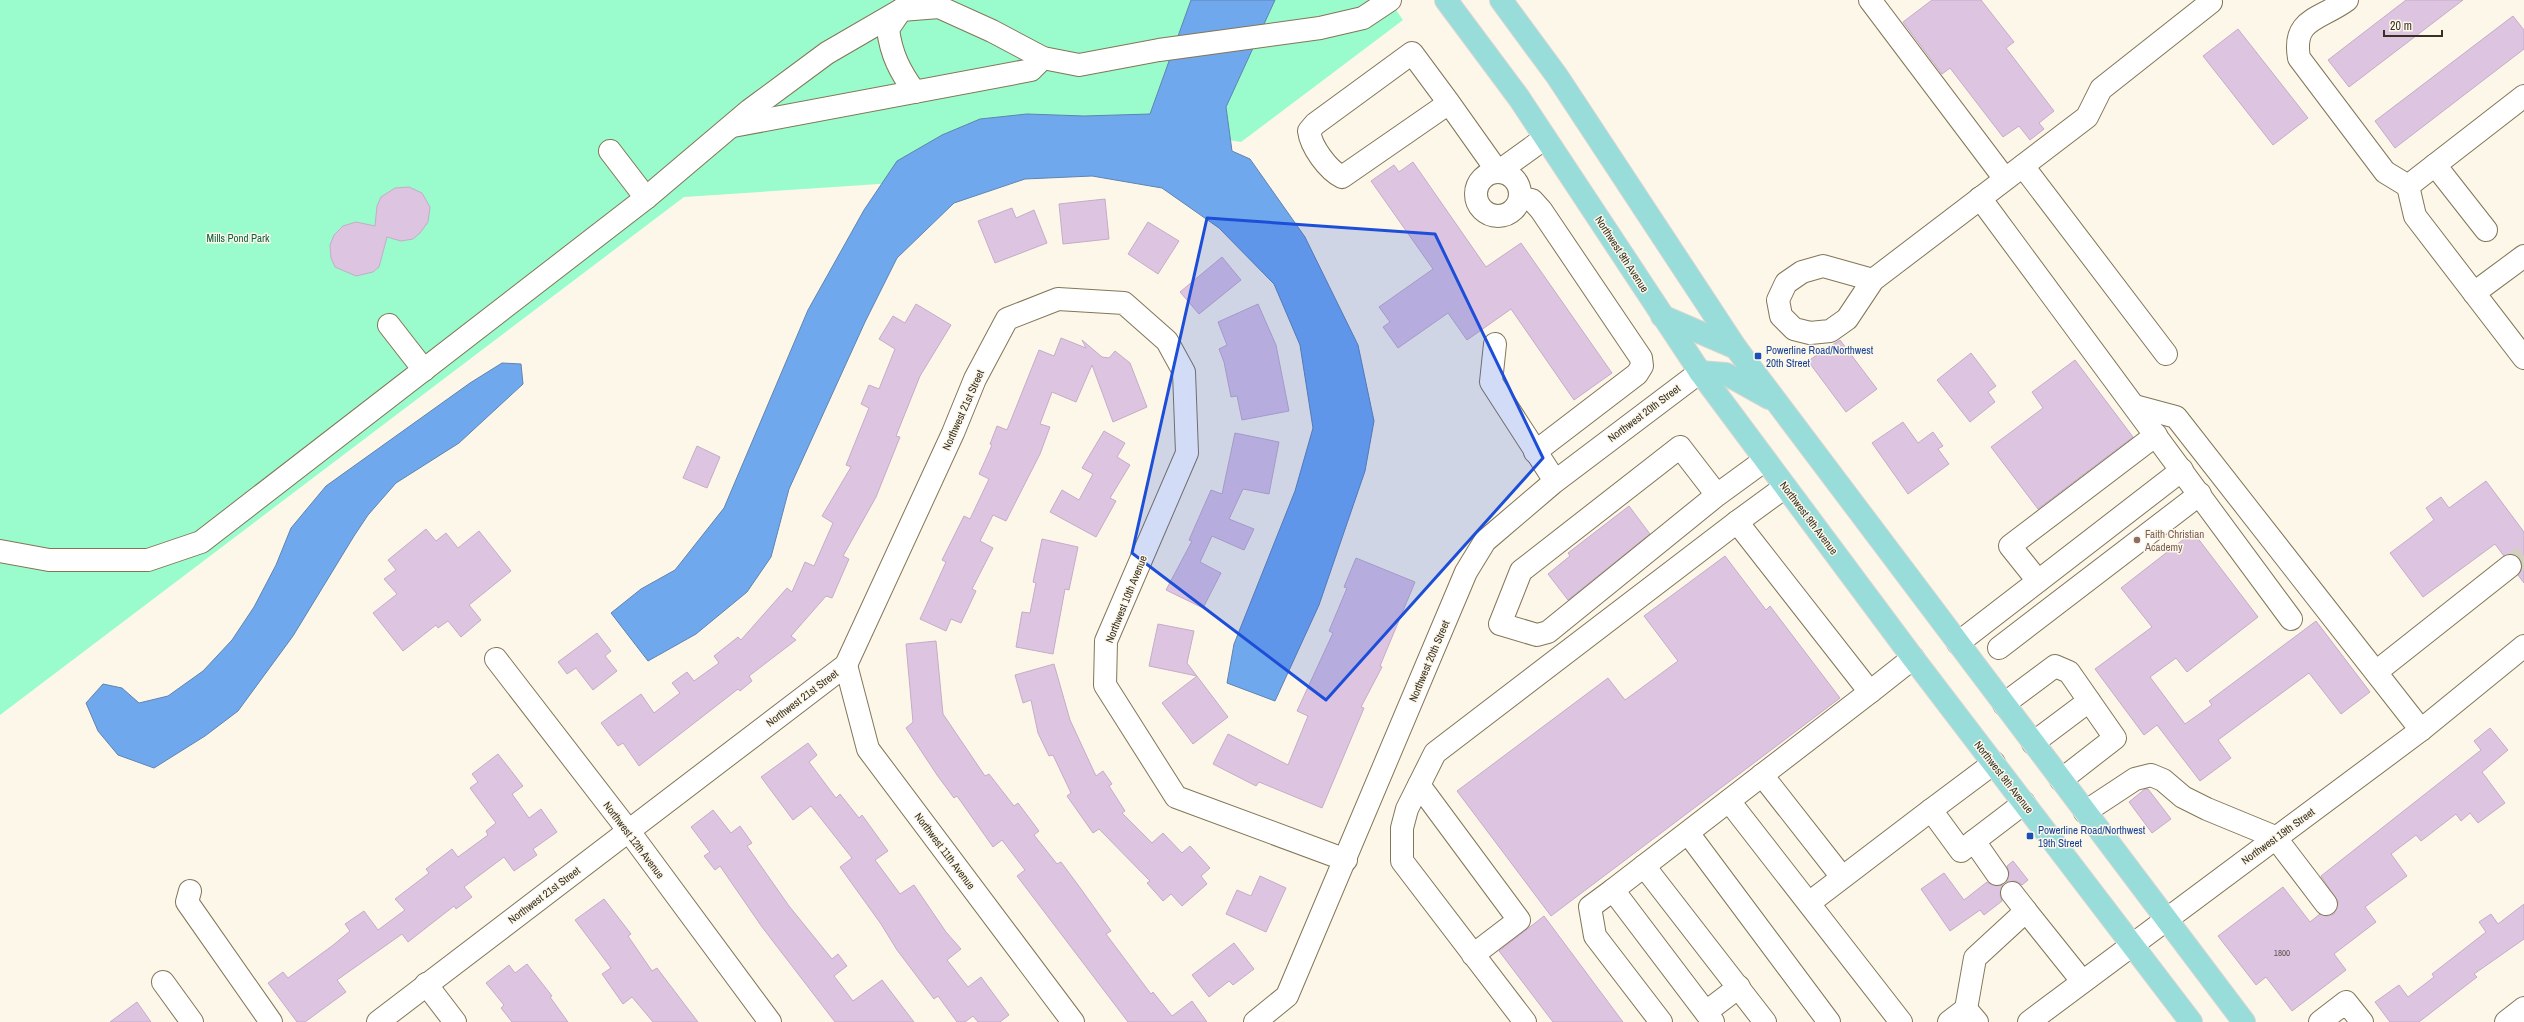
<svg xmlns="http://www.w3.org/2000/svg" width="2524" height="1022" font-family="'Archivo Narrow',sans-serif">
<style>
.green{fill:#9afbcc}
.water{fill:#70a8ee;stroke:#5f84b1}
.building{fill:#ddc4e0;stroke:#c5acc8}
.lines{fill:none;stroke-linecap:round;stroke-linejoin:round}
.minor-tunnel{stroke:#d5cfc2;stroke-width:22;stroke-dasharray:22 11;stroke-linecap:butt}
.minor-casing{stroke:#837657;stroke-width:24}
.major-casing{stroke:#d7d6d3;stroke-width:24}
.minor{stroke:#fff;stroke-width:22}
.major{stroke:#98ddda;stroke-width:22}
.marked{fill:#1d4ed8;fill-opacity:0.2;stroke:#1d4ed8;stroke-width:3;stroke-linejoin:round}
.transit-dot{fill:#1a4fb4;stroke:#fdf7ea;stroke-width:1.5}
.education-dot{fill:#8d6e63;stroke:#fdf7ea;stroke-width:1.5}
.labels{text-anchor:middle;stroke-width:3;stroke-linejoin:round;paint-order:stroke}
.number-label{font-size:9px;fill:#605653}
.park-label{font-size:11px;fill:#116143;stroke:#fdf7ea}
.street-label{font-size:11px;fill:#373124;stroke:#fdf7ea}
.transit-label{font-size:11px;fill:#164399;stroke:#fdf7ea;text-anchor:start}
.education-label{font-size:11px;fill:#785e54;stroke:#fdf7ea;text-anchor:start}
</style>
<rect width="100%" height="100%" fill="#fdf7ea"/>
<!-- green -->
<path class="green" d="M0,0H1389L1403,20L1241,142L1141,126L894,183L684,197L0,715Z"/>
<!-- water -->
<g class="water">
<path d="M1191,0H1275L1226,107L1232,151L1250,159L1305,237L1358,345L1374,421L1365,471L1319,605L1275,701L1227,683L1234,644L1295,491L1313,428L1300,345L1274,284L1219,228L1162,188L1092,176L1025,179L954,203L897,258L865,322L789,489L771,557L747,592L696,634L648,661L611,613L641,589L675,570L724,508L808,310L864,210L897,161L942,135L980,119L1027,114L1084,116L1150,114Z"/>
<path d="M502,363L521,364L523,384L459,443L396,483L368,515L354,536L293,636L238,711L205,736L154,768L118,755L98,731L86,703L103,684L122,688L139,703L168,696L203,671L232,640L254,607L276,565L291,528L326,486L470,383Z"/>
</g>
<!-- building -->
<g class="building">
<path d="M1932,0H1981L2014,42L2006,48L2054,111L2039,123L2044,129L2030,140L2019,126L2003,137L1950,68L1942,74L1903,22Z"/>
<path d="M2406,0H2463L2349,87L2328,60Z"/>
<path d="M2513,16L2524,30V49L2395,148L2375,121Z"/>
<path d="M2238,29L2308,118L2273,145L2203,56Z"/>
<path d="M1413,162L1486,267L1521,243L1612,373L1574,400L1511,309L1467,340L1448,313L1398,348L1383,327L1390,322L1379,307L1433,269L1371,181L1394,165L1399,172Z"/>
<path d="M409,187L422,193L430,207L428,222L420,233L413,239L401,241L387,237L379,267L373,272L356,276L335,267L331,258L330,245L334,235L343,226L356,222L375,226L377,206L381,197L395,188Z"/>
<path d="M1105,199L1109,239L1063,244L1059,204Z"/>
<path d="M1012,208L1016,218L1034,210L1047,243L995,263L978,221Z"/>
<path d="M1148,222L1179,241L1158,274L1128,254Z"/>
<path d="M1222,257L1241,280L1199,314L1180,292Z"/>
<path d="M916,304L951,325L920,376L896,436L900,437L876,497L843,556L849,559L832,598L826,596L791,636L796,640L749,676L752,681L740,691L738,689L639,766L623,743L618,746L601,723L641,694L654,713L680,693L672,683L687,672L694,681L719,663L714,656L738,637L741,640L787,588L792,592L805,562L814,566L833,523L822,516L851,467L846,465L869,408L861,404L869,385L879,389L895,349L879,339L893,316L905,323Z"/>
<path d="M1258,304L1276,345L1289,411L1242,420L1237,396L1231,397L1224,362L1219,349L1227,345L1218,322Z"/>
<path d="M1061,338L1086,348L1082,340L1102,357L1109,358L1115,351L1130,363L1147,407L1113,422L1092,365L1076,402L1052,392L1040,424L1050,427L1040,454L1006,521L993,515L980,541L993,548L972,589L976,591L961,623L951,619L946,631L920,619L946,562L942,560L964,516L970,519L989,479L979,474L992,445L990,444L997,426L1007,430L1039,350L1054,356Z"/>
<path d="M1840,340L1877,389L1846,412L1808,361Z"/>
<path d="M1971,353L1996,386L1988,392L1995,402L1970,422L1937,380Z"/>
<path d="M2075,360L2133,437L2038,509L1991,447L2043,408L2032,392Z"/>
<path d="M1903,422L1918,443L1933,432L1943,446L1938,449L1949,464L1908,494L1872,443Z"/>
<path d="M1104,431L1125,443L1117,457L1130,465L1110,498L1116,501L1096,537L1050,512L1062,490L1079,500L1093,474L1082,468Z"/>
<path d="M1235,433L1279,442L1269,494L1243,489L1229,519L1254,529L1244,550L1212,536L1200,562L1221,573L1203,608L1166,590L1192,541L1189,540L1211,490L1222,494Z"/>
<path d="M697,446L720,457L707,488L683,478Z"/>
<path d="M2486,481L2524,532V583L2518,575L2522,565L2520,559L2514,554L2504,556L2495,544L2423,597L2390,553L2434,520L2426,508L2441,497L2449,508Z"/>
<path d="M1629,506L1650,534L1568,600L1548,574L1570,556L1568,553Z"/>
<path d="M426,529L436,541L446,533L458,548L479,531L511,571L469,605L481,620L461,637L448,621L438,628L436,625L403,651L373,613L397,594L384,579L396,570L388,560Z"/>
<path d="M2193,532L2258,617L2187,672L2176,658L2150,677L2185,724L2212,705L2209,701L2316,621L2370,692L2341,714L2309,673L2218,740L2231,758L2200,781L2157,725L2144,735L2095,669L2152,627L2121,588Z"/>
<path d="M1042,539L1078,547L1069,590L1065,589L1053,654L1016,647L1022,612L1030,613L1036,583L1033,582Z"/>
<path d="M1725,556L1766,610L1770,606L1840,698L1551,916L1457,791L1608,678L1625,700L1678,661L1644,616Z"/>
<path d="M1356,558L1415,582L1380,666L1382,667L1361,707L1364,708L1322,808L1259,782L1256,786L1213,764L1228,734L1288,765L1308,716L1297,711L1333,633L1329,631L1347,588L1344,587Z"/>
<path d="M1158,624L1194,631L1187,663L1228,717L1193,744L1162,703L1197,676L1149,666Z"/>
<path d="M597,633L611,651L605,656L617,671L593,690L576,668L567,674L558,662Z"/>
<path d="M936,641L943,714L985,776L989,774L1014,806L1018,803L1039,831L1034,835L1057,864L1061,862L1081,889L1111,931L1106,934L1151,994L1153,992L1172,1016L1192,1001L1207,1022H1128L1017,876L1025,870L1002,840L993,847L957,796L954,798L937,775L906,728L913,722L906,644Z"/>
<path d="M1054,664L1070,720L1096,776L1103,771L1112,784L1109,786L1125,811L1122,813L1152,843L1163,833L1182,853L1190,846L1210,868L1201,876L1207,884L1182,906L1171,894L1163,901L1147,883L1150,881L1099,829L1093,833L1067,796L1071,793L1053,755L1049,756L1038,733L1031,700L1023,703L1015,675Z"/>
<path d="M2490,728L2508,750L2482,772L2505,803L2478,823L2470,813L2461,821L2456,814L2421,841L2416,835L2391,854L2407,876L2365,907L2376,922L2334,954L2346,970L2292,1011L2266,977L2256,985L2218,936L2283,887L2310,922L2320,914L2327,916L2334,914L2338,902L2321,876L2481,750L2474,741Z"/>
<path d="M808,743L817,755L809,762L836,798L840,794L859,818L862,815L888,851L875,860L900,894L914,885L946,932L961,949L947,960L968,987L981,977L1009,1015L1000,1022H978L973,1016L965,1022H957L938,996L934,999L897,950L881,924L840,867L852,858L811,806L793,820L761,777Z"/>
<path d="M498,754L523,786L512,794L529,818L541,809L557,832L533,849L537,855L514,871L504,857L464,887L472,897L456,909L454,906L408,942L402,934L337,980L346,992L305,1022H297L268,983L283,972L288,978L332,946L350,931L345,924L364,911L378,930L405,910L395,899L429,873L426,869L452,849L458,857L488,835L486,831L496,823L470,788L478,782L472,774Z"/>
<path d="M2145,789H2148L2171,819L2152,833L2129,802Z"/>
<path d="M713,810L731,833L740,826L752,843L747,846L789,906L832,959L838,954L847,966L834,976L853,1001L882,980L914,1022H835L762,927L720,866L715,870L704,856L710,852L691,827Z"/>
<path d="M2013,861L2028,880L2022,885L2016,881L2006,882L2009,873L2007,866Z"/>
<path d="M1944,873L1964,900L1987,882L1992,885H2003L2000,894L2002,901L1984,915L1980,910L1950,931L1921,889Z"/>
<path d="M1260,876L1286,888L1266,932L1226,914L1237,890L1251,896Z"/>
<path d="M604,899L631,934L628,936L652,971L657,968L698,1022H653L632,997L623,1004L602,974L611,968L575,920Z"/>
<path d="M2524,904V939L2474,974L2477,977L2419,1022H2390L2375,1002L2399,985L2408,997L2434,977L2432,974L2486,932L2479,922L2491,914L2498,924Z"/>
<path d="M1544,916L1623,1022H1553L1499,951Z"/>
<path d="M1234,943L1254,969L1233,985L1229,981L1209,997L1192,975Z"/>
<path d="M527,964L552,996L550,997L568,1022H512L501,1008L504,1005L486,983L509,965L515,973Z"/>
<path d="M137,1002L151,1022H110Z"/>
</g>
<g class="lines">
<!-- minor-tunnel -->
<path class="minor-tunnel" d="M2510,566L2524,556"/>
<defs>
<g id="minor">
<path d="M1870,0L2005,179"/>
<path d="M2347,0C2320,20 2292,18 2299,58L2385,172L2408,186L2415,216L2524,358"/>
<path d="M901,10L888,29C891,54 900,72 915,92"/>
<path d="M1449,103L1412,53L1315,124L1309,131C1311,147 1328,170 1342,177L1449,103L1498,172L1545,138"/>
<path d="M733,126L1031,70L1043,58"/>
<path d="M610,151L646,198"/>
<path d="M2435,165L2486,230"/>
<path d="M2023,166L2166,354"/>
<circle cx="1498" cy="194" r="22"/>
<path d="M2408,186L2524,96"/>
<path d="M1520,198L1532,200L1541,210L1641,358L1642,366L1637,374L1535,452"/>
<path d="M1980,198L2291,619"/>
<path d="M1873,280L1823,266L1802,272L1786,283L1778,300L1781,316L1794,329L1810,333L1830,331L1847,319L1873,280L2087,117L2101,89L2211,2"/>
<path d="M2474,293L2524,256"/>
<path d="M389,325L424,370"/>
<path d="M1495,344L1491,382L1555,481"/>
<path d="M2135,406L2176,417L2421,730"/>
<path d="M1785,487L1737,522L1870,692L1913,658"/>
<path d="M1717,495L1548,632L1537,635L1500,624L1521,571L1680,447L1717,495L1765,460"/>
<path d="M0,551L49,560H148L201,542L646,198L750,110L827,53L901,10L939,7L992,31L1043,58L1079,65L1159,50L1320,28L1363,18L1390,0"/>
<path d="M2038,581L2010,546L2156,435"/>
<path d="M1958,643L2182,470"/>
<path d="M1999,648L2200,494"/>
<path d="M496,659L628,830L770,1022"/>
<path d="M846,665L868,749L1073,1022"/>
<path d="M2376,672L2510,566"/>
<path d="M2004,704L2055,666L2069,672L2115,738L2061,780"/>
<path d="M2033,743L2089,701"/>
<path d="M1994,763L1931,810L1961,851L2024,803"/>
<path d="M1762,775L1842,877"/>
<path d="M1419,785L1435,753L1737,522"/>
<path d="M1729,801L1901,1022"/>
<path d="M2085,812L2135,779L2151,775L2163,780L2183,797L2207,809L2275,837L2326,904"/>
<path d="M1688,833L1829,1022"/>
<path d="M1974,841L1997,874"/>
<path d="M1644,866L1765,1022"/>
<path d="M1613,890L1870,692"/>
<path d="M190,891L187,902L271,1022"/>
<path d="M2012,893L2026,911"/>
<path d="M1809,903L1931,810"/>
<path d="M1473,955L1519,920L1419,785L1407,809L1402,828V861L1525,1022"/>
<path d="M163,982L192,1022"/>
<path d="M426,984L455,1022"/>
<path d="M1966,1009L1975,958L2026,911L2082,981"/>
<path d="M1706,1012L1739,987"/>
<path d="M378,1022L846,665L953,433L975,379L1007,319L1058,299L1124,303L1167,341L1184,372L1187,453L1106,641L1105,685L1176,797L1346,860"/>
<path d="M1255,1022L1287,996L1466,572L1485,541L1553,483L1700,372"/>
<path d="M1661,1022L1595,936L1590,907L1613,890L1713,1022"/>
<path d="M1949,1022L1966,1009L1977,1022"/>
<path d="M2029,1022L2421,730L2524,646"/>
<path d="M2320,1022L2346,1002L2362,1022"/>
<path d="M2506,1022L2524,1008"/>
</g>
<g id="major">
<path d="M1446,0L1519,98L1700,372L1913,658L2191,1022"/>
<path d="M1501,0L1557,76L1736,348L2244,1022"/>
<path d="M1662,316L1736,348"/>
<path d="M1700,372L1726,374L1769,398"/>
</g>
</defs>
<!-- minor casing -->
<use href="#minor" class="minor-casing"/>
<!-- major casing -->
<use href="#major" class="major-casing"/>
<!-- minor -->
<use href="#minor" class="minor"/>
<!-- major -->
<use href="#major" class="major"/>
</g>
<!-- marked area -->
<path class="marked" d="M1207,218L1435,234L1543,458L1326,700L1132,553Z"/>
<!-- markers -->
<g class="transit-dot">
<rect x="1754" y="352" width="8" height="8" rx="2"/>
<rect x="2026" y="832" width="8" height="8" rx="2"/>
</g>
<circle class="education-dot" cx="2137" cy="540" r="4"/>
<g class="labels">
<!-- number labels -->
<g class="number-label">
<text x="2282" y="956">1800</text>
</g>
<!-- park labels -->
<g class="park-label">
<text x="238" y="242">Mills Pond Park</text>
</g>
<!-- street labels -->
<g class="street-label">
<text transform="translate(1622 254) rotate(57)" y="4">Northwest 9th Avenue</text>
<text transform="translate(963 410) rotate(-66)" y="4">Northwest 21st Street</text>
<text transform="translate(1644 413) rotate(-37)" y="4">Northwest 20th Street</text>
<text transform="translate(1809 518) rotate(53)" y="4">Northwest 9th Avenue</text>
<text transform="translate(1126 599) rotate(-68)" y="4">Northwest 10th Avenue</text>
<text transform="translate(1429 661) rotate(-67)" y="4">Northwest 20th Street</text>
<text transform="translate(802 698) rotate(-37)" y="4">Northwest 21st Street</text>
<text transform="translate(2004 777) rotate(52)" y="4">Northwest 9th Avenue</text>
<text transform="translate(2278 836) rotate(-36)" y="4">Northwest 19th Street</text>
<text transform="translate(634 840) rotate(53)" y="4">Northwest 12th Avenue</text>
<text transform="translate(945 851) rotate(53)" y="4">Northwest 11th Avenue</text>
<text transform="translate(544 895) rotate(-37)" y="4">Northwest 21st Street</text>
</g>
<!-- transit labels -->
<g class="transit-label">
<text x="1766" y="354">Powerline Road/Northwest<tspan x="1766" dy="13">20th Street</tspan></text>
<text x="2038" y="834">Powerline Road/Northwest<tspan x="2038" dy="13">19th Street</tspan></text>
</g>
<!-- education labels -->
<g class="education-label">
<text x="2145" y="538">Faith Christian<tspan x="2145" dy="13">Academy</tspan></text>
</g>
</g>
<!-- scale -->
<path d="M2384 30v6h58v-6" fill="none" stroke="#373124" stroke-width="2"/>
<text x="2390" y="30" font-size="12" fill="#373124" stroke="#fdf7ea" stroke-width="3" paint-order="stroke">20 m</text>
</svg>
